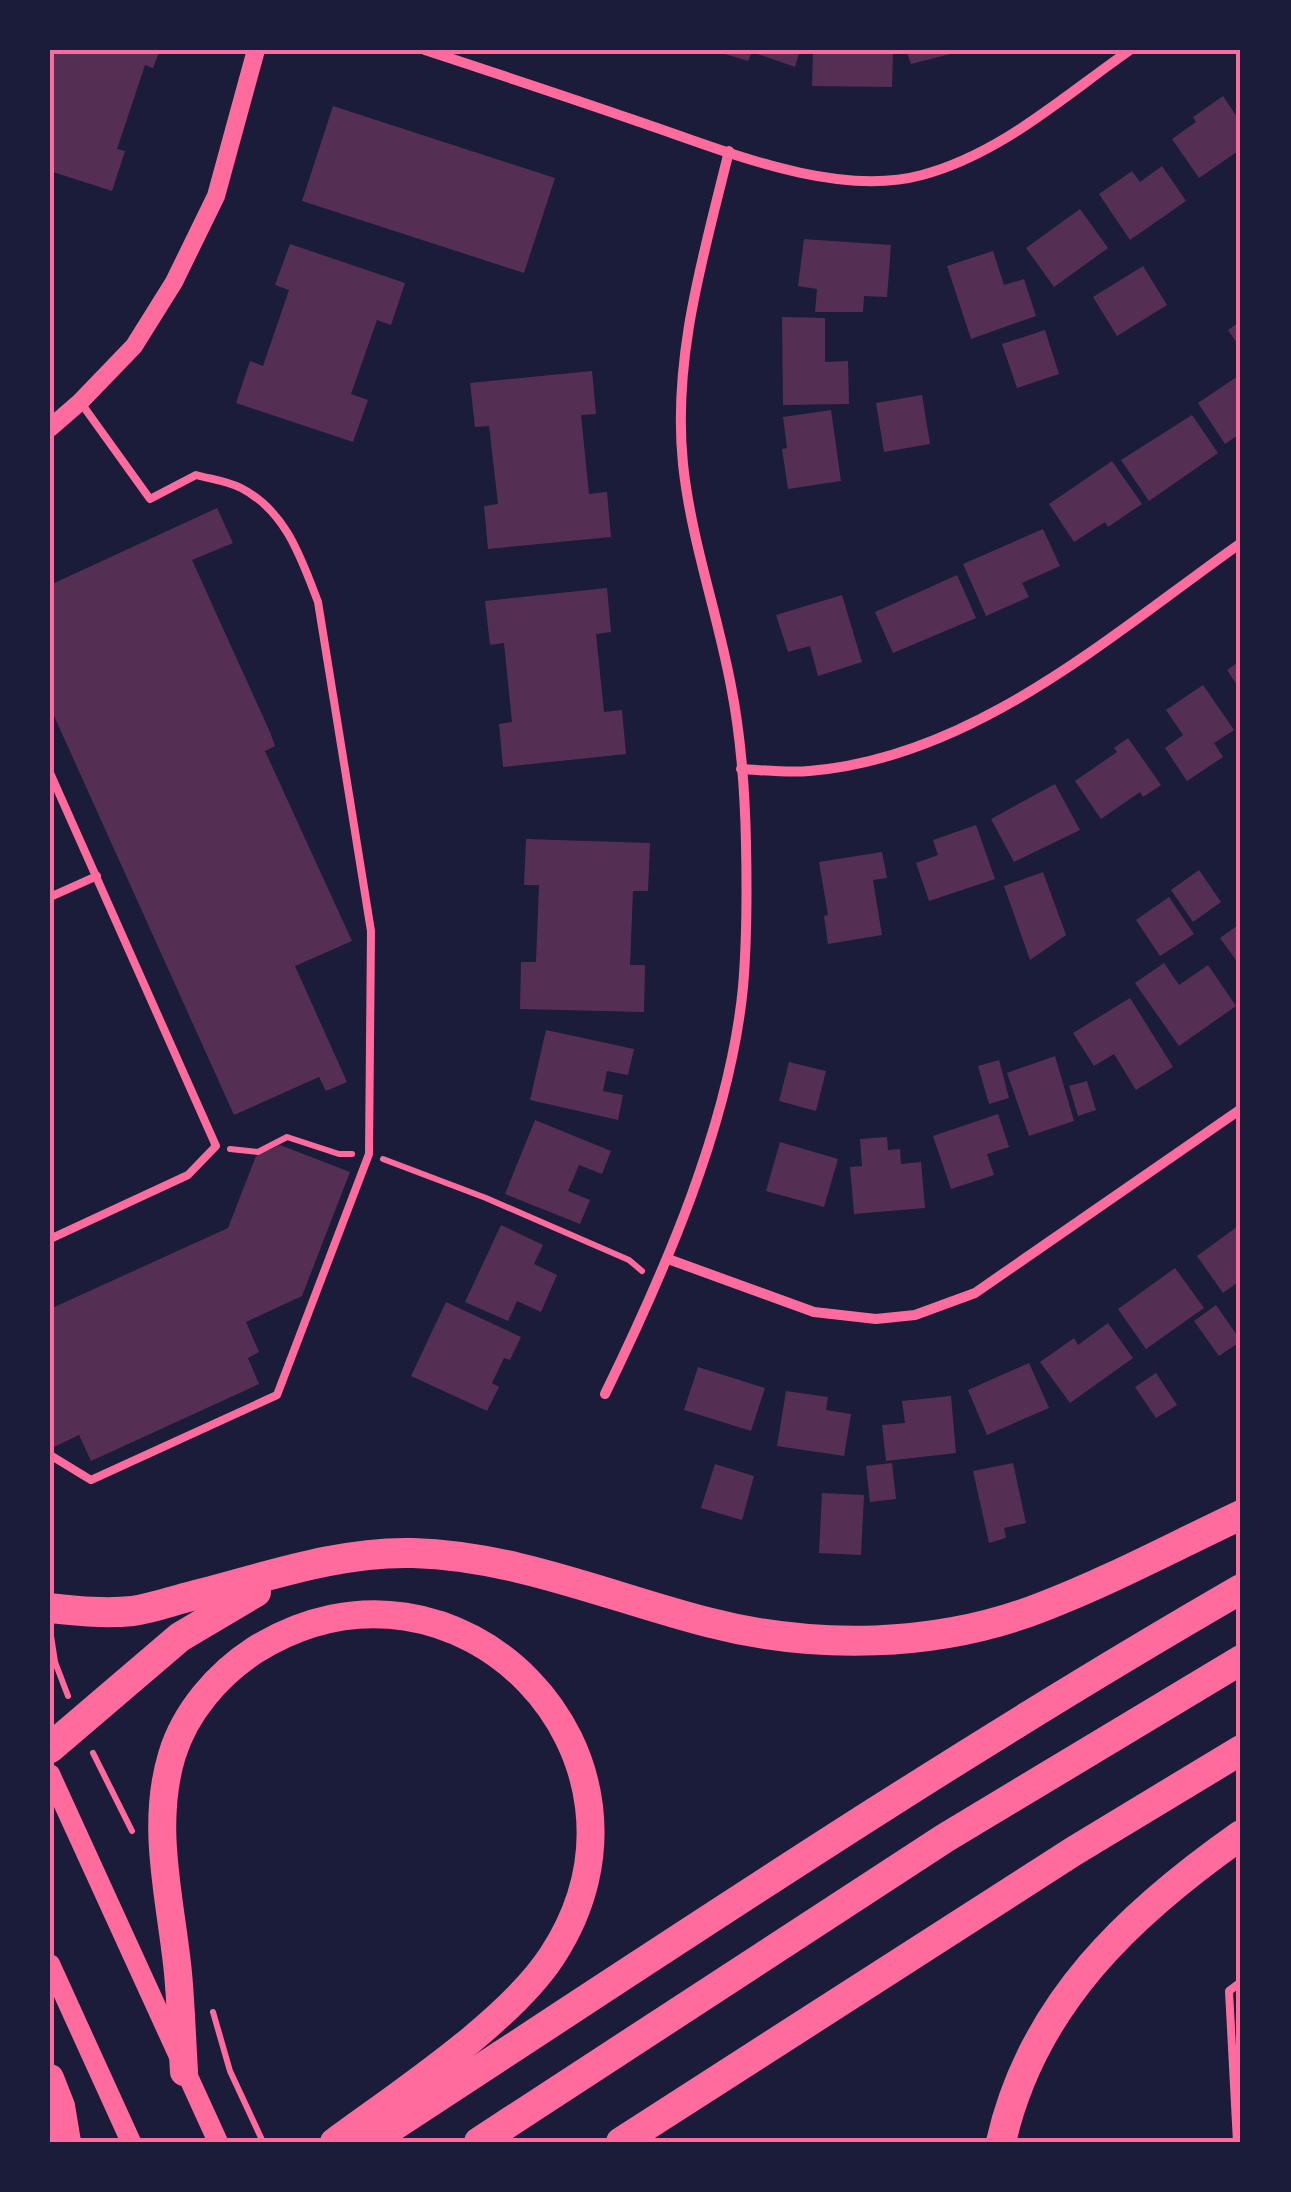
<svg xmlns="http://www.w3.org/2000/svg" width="1291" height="2192" font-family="Helvetica,sans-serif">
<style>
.building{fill:#542f53}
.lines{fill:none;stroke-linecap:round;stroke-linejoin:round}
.path{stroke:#ff6b9d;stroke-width:6}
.service{stroke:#ff6b9d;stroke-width:8}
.minor{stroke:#ff6b9d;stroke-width:10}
.tertiary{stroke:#ff6b9d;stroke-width:18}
.secondary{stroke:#ff6b9d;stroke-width:20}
.trunk{stroke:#ff6b9d;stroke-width:28}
.motorway{stroke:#ff6b9d;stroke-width:30}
.neatline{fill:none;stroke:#ff6b9d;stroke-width:4}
</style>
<rect width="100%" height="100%" fill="#1b1b3a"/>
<!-- building -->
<g class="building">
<path d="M56,50H160L153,68L145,65L117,149L125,151L112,191L50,171V68Z"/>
<path d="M747,50H800L795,67L752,52L748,61L715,51Z"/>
<path d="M813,50H893L892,87L812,86Z"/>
<path d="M906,50H961L962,51L911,64Z"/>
<path d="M1223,96L1241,123V149L1199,178L1172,139L1196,122L1193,117Z"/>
<path d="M333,106L555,178L524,273L302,201Z"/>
<path d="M1162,166L1186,201L1130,240L1099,194L1132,171L1140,182Z"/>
<path d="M1080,209L1108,248L1054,287L1026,248Z"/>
<path d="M804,239L891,245L887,297L864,296L863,312H815L817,289L798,286Z"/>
<path d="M290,244L405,283L391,325L377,320L351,394L368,400L353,442L236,403L250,361L263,366L289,290L275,285Z"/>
<path d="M993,251L1004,285L1024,279L1036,316L971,339L947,266Z"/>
<path d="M1143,266L1167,305L1117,336L1093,297Z"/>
<path d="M782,317L825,318V362L848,361L849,404L783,405Z"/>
<path d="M1241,321V349L1228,330Z"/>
<path d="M1045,330L1059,374L1017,388L1002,344Z"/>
<path d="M592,371L596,414L581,415L589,494L607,492L611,537L488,549L484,506L498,504L489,426L475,427L470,383Z"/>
<path d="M1241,374V433L1225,444L1198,403Z"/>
<path d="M922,395L930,444L884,452L876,403Z"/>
<path d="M831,410L841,481L788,489L782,449L787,448L783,417Z"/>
<path d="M1192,415L1218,453L1149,501L1121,460Z"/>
<path d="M1112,461L1142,504L1108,527L1105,522L1074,542L1049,504Z"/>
<path d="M217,508L233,543L192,560L270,732L275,746L265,751L352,941L295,966L347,1082L326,1091L319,1077L234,1115L50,707V585Z"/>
<path d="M1043,529L1060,566L1022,583L1029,597L986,616L963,564Z"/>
<path d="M957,575L976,618L893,653L875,612Z"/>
<path d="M607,588L611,632L596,634L604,712L622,710L626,754L503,767L499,724L512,722L504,643L490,645L485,601Z"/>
<path d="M842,595L862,662L818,676L810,646L788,652L776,615Z"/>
<path d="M1241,660V691L1227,670Z"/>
<path d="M1203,685L1234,730L1214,743L1223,757L1187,781L1165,748L1183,735L1166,710Z"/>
<path d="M1128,738L1161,785L1143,797L1140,792L1101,819L1075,781L1117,752L1114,748Z"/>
<path d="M1055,784L1080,830L1014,862L991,819Z"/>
<path d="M976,825L995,879L929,901L916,863L938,855L933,840Z"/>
<path d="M526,839L650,843L648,891H633L630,965H645L644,1012L520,1009L521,962H536L539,885H524Z"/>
<path d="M882,852L887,878L873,880L882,935L828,944L824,916L828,915L819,862Z"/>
<path d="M1199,870L1221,902L1193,922L1171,890Z"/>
<path d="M1043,872L1066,935L1030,960L1004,886Z"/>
<path d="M1169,897L1194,934L1160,956L1136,920Z"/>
<path d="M1241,923V967L1220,938Z"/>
<path d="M1164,963L1179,985L1208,965L1236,1006L1179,1046L1135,983Z"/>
<path d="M1130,998L1173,1067L1136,1090L1114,1054L1094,1066L1073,1033Z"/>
<path d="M546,1030L634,1049L628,1075L607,1071L603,1091L623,1095L618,1120L530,1100Z"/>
<path d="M1055,1056L1074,1121L1029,1136L1007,1073Z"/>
<path d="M999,1060L1009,1098L989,1104L978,1066Z"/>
<path d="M789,1062L826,1071L816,1111L779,1101Z"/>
<path d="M1087,1081L1096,1110L1078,1116L1069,1086Z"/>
<path d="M998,1114L1009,1147L987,1154L994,1175L951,1189L933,1136Z"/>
<path d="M535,1120L611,1151L602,1174L579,1165L568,1191L590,1200L580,1224L505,1194Z"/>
<path d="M887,1137L888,1150L900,1149L901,1164L921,1162L925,1208L854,1214L850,1167L862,1166L860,1139Z"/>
<path d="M780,1142L838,1159L824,1207L766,1191Z"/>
<path d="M280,1145L350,1172L302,1296L246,1322L259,1352L248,1358L259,1384L91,1461L79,1435L50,1449V1309L228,1228L256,1156Z"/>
<path d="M1241,1224V1280L1223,1293L1197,1256Z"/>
<path d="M501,1225L543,1245L534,1264L557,1275L541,1312L517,1301L508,1321L465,1302Z"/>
<path d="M1175,1268L1204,1308L1146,1349L1118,1309Z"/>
<path d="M446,1302L521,1337L510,1360L504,1358L492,1383L499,1387L487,1411L411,1376Z"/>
<path d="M1216,1305L1241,1341L1219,1356L1194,1321Z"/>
<path d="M1108,1323L1133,1358L1070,1403L1040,1362L1074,1338L1078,1345Z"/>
<path d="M1029,1363L1049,1408L987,1435L968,1390Z"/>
<path d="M698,1367L765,1388L751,1431L684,1410Z"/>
<path d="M1156,1373L1177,1405L1156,1418L1135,1387Z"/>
<path d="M786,1391L828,1397L826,1410L851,1414L844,1456L777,1446Z"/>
<path d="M951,1396L956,1453L886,1461L882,1425L905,1423L902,1401Z"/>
<path d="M892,1463L896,1499L870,1502L866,1466Z"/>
<path d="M1013,1463L1026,1523L1004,1528L1006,1538L989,1543L973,1471Z"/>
<path d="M715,1464L754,1476L742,1520L701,1508Z"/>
<path d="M822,1493L864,1495L861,1555L819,1553Z"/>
</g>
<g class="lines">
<!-- path -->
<g class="path">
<path d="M230,1149L258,1152L287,1137L339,1154H352"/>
<path d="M383,1159L486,1198L629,1260L642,1271"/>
<path d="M51,1636L55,1662L68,1696"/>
<path d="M93,1753L132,1831"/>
<path d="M213,2012L230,2071L263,2142"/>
</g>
<!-- service -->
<g class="service">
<path d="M50,773L216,1146L188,1175L50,1239"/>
<path d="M50,897L97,876"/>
<path d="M50,1455L91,1480L277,1395L369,1154L371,931L318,602C301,558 286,511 241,488C227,481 210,479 196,475L150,499L81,403"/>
<path d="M1237,2142L1229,1991L1241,1982"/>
</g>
<!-- minor -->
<g class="minor">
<path d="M425,50C495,73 565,96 634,120C718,148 834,199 922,175C1001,154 1064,96 1130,50"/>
<path d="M741,769C763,770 787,773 809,771C974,758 1112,634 1241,543"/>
<path d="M668,1259L814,1312L876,1319L915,1315L975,1293L1241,1109"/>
<path d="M605,1394C664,1273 730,1123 743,987C747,940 747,891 746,844C745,792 741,737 731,686C717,611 691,540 683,464C672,357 704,254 729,151"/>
</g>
<!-- tertiary -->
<path class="tertiary" d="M50,428L80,402L134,346L174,282L216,196L256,50"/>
<!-- secondary -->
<g class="secondary">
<path d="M50,1774L218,2142"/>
<path d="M50,1964L131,2142"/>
</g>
<!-- trunk -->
<g class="trunk">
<path d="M184,2072C182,2039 181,2006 178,1973C171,1901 150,1827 172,1755C185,1712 218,1674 255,1650C458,1524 682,1757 552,1956C509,2022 399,2094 334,2142"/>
<path d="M50,2078L61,2106L67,2142"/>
</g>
<!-- motorway -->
<g class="motorway">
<path d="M50,1608C78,1611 104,1614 133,1611C152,1608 172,1601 192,1596C264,1578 338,1551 413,1553C516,1556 610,1597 707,1622C814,1650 938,1648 1042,1607C1110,1581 1175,1546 1241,1515"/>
<path d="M50,1748L180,1637L256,1592"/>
<path d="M369,2142C657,1954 943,1761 1241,1589"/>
<path d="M479,2142L945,1838L1241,1660"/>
<path d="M621,2142L1074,1851L1241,1750"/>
<path d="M1001,2142C1032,2004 1130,1913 1241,1835"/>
</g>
</g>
<!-- border -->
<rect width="1291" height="2192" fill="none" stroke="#1b1b3a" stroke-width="105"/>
<rect x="52" y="52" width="1186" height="2088" class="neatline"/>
</svg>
